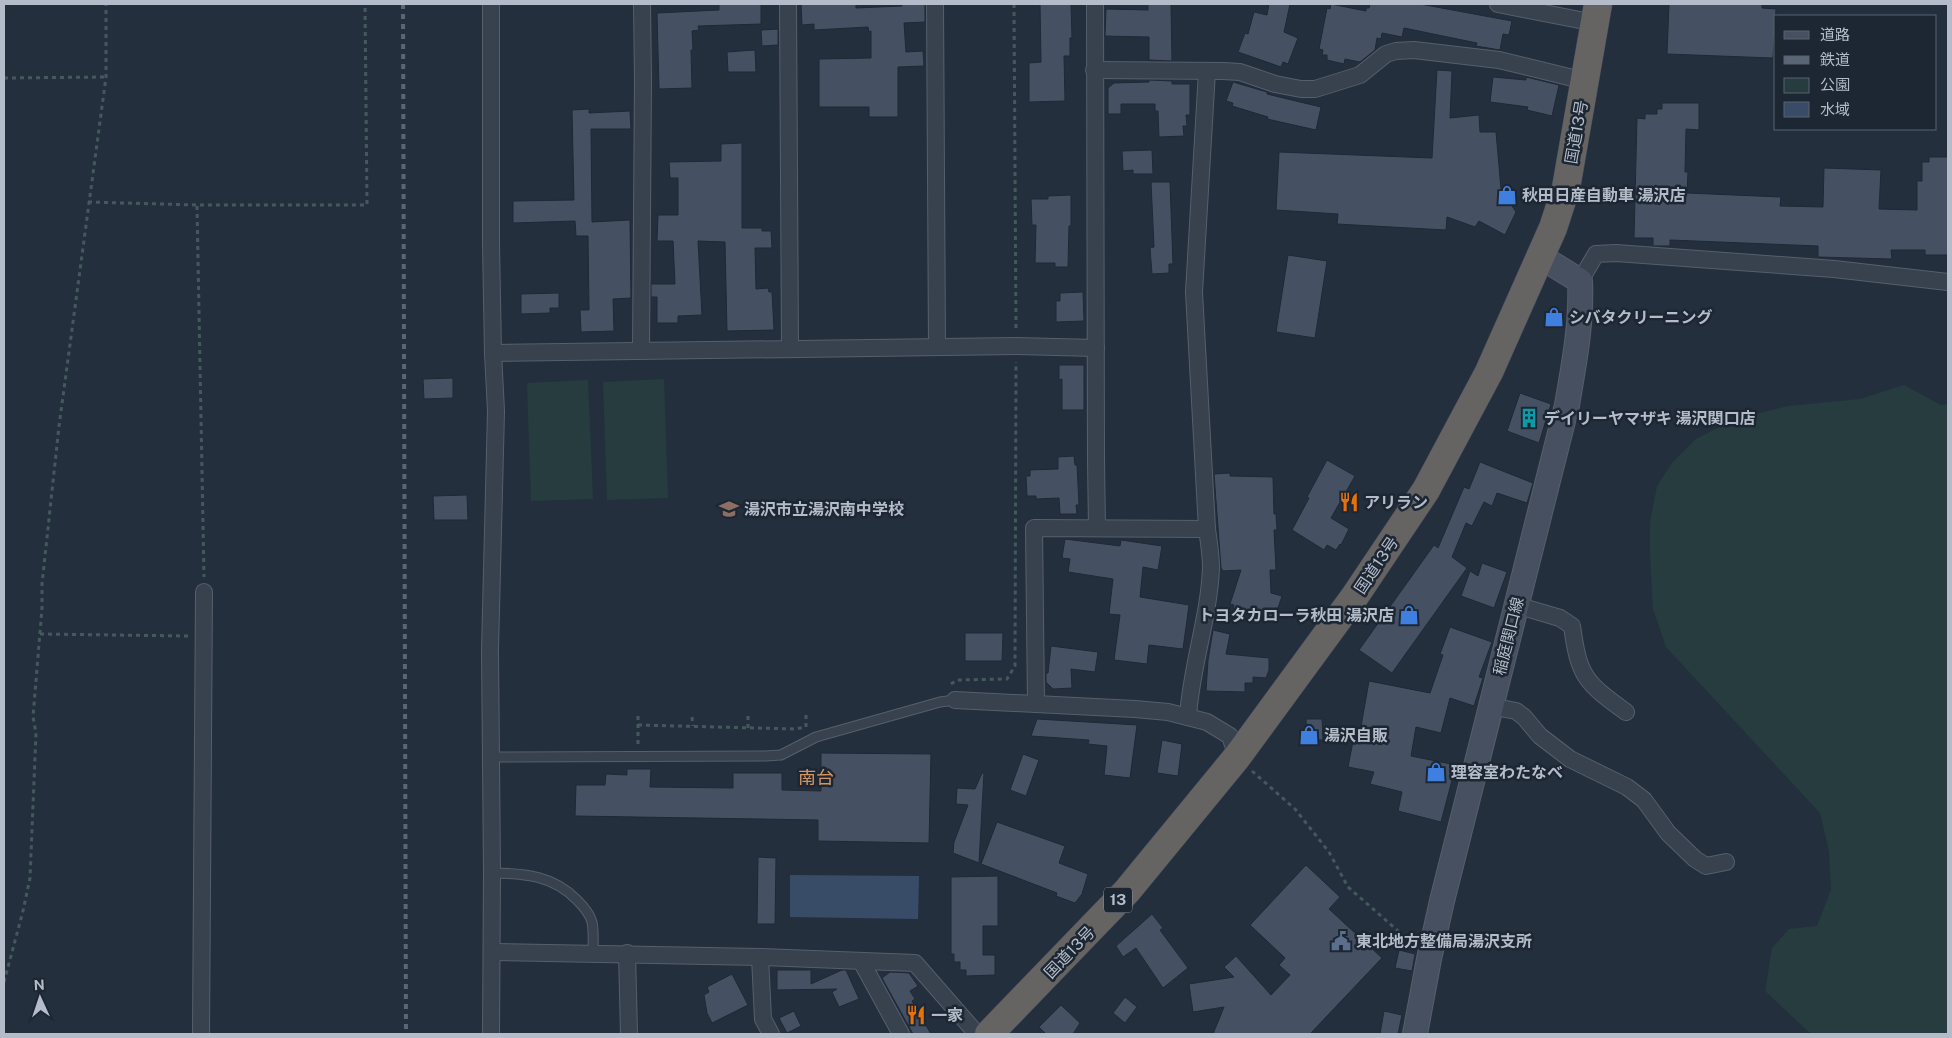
<svg xmlns="http://www.w3.org/2000/svg" width="1952" height="1038" font-family="'Public Sans','Noto Sans JP',sans-serif">
<style>
.green{fill:#263c3f}
.water{fill:#394c67}
.building{fill:#455162;stroke:#1f2835}
.lines{fill:none;stroke-linecap:round;stroke-linejoin:round}
.service-casing{stroke:#565f6c;stroke-width:11}
.minor-casing{stroke:#565f6c;stroke-width:18}
.secondary-casing{stroke:#565f6c;stroke-width:26}
.trunk-casing{stroke:#434c59;stroke-width:29}
.path{stroke:#44595c;stroke-width:3;stroke-dasharray:4 4;stroke-linecap:butt}
.service{stroke:#38414e;stroke-width:9}
.minor{stroke:#38414e;stroke-width:16}
.secondary{stroke:#465061;stroke-width:24}
.trunk{stroke:#656462;stroke-width:28}
.rail{stroke:#5a6575;stroke-width:4;stroke-dasharray:5 5;stroke-linecap:butt}
.labels{text-anchor:middle;stroke-width:5;stroke-linejoin:round;paint-order:stroke}
.shield{fill:#1d2633;stroke:#878f9c;stroke-width:1}
.shield-label{font-size:15px;font-weight:bold;fill:#b4bcc9}
.street-label{font-size:16px;fill:#b4bcc9;stroke:#1d2633}
.poi-label{font-size:16px;font-weight:bold;fill:#b4bcc9;stroke:#1d2633;text-anchor:start}
.neighbourhood-label{font-size:18px;fill:#d59563;stroke:#1d2633}
</style>
<rect width="100%" height="100%" fill="#242f3e"/>
<!-- green -->
<g class="green">
<path d="M664,379L668,498L607,500L603,382Z"/>
<path d="M588,380L593,499L531,501L527,383Z"/>
<path d="M1904,385L1941,405L1948,404V1034H1811L1765,991L1772,948L1789,929L1817,926L1831,890L1829,851L1820,813L1666,647L1653,609L1650,556V522L1657,486L1672,463L1696,439L1733,420L1788,406L1860,399Z"/>
</g>
<!-- water -->
<path class="water" d="M790,875L919,876L918,919L790,917Z"/>
<!-- building -->
<g class="building">
<path d="M719,4H761V24L698,26L699,30L692,31L693,50H691L692,88L659,89L657,13L719,10Z"/>
<path d="M801,4H856V8L902,6V4H925V22L904,23L906,52L923,51L924,66L898,67V117H869V107H819V59L871,58V31L869,32L868,27L814,30V24L802,25Z"/>
<path d="M1040,4H1071L1072,38H1070V56H1064L1065,101L1029,102V63L1041,62Z"/>
<path d="M1148,4H1171L1172,61L1149,60V37L1105,36L1106,9L1148,10Z"/>
<path d="M1269,4H1290L1284,32L1298,38L1288,64L1283,62L1281,67L1238,52L1245,33L1248,34L1254,12L1267,15Z"/>
<path d="M1331,4L1366,11V8H1369L1370,4H1420L1512,21L1509,35L1503,34L1500,50L1476,46L1477,43L1404,28L1402,37L1382,33L1381,39L1377,38L1375,50L1360,62L1345,59L1344,64L1327,60V55H1322L1323,50L1319,49L1327,8L1330,9Z"/>
<path d="M1669,4H1762V8L1776,9L1773,58L1667,54Z"/>
<path d="M778,29V45L762,46L761,30Z"/>
<path d="M755,50L756,72H728L727,52Z"/>
<path d="M1437,70L1452,71L1450,118L1479,115L1480,132H1496L1501,189L1516,212L1505,235L1479,221L1475,227L1447,217L1446,230L1337,224L1338,214L1276,210L1279,152L1432,158Z"/>
<path d="M1493,77L1526,80V77L1559,85L1552,116L1527,110L1528,107L1490,102Z"/>
<path d="M1149,80L1172,81V84H1190V115H1186L1187,126H1183L1184,136L1159,137L1158,111H1155V104H1121V114H1108V88L1114,83L1149,82Z"/>
<path d="M1233,82L1267,92V94L1321,107L1316,130L1267,119L1268,117L1232,106L1233,103L1226,101Z"/>
<path d="M1662,103H1699V130L1686,129L1685,172H1688L1687,193L1781,197L1780,206L1823,207L1824,168L1881,170L1879,209L1917,210V181H1922V162H1929V157H1948V255H1925V250H1891L1892,259L1818,257V246L1670,240V246H1653V238H1634L1637,118L1645,119V114H1657V109H1662Z"/>
<path d="M589,109V113L630,111L631,129H591L592,222L630,220L631,298L613,299L614,331L581,332L580,310H589L588,236H576L575,221L513,223V201L574,200L572,110Z"/>
<path d="M742,143V228H762V231H771L772,248H755L756,289L768,288L769,292H772L774,330L727,331L725,242L698,241L702,315L678,316V323H657V297H651V284H675L673,241H657L658,215H678V178H670L669,162L721,161V144Z"/>
<path d="M1152,150L1153,174H1133V170L1123,171L1122,151Z"/>
<path d="M1151,182H1170L1173,264H1169V273L1152,274L1150,248L1154,247Z"/>
<path d="M1071,195V226H1069L1068,267H1055V263H1035L1036,225H1032L1031,199H1048V196Z"/>
<path d="M1288,255L1327,261L1315,338L1276,332Z"/>
<path d="M1083,292L1084,321L1056,322V301H1060V293Z"/>
<path d="M559,293V308H550V313L521,314V294Z"/>
<path d="M1059,365H1084V410H1062V379L1059,380Z"/>
<path d="M453,378V398L424,399L423,379Z"/>
<path d="M1520,393L1551,404L1539,443L1507,431Z"/>
<path d="M1074,456L1075,465H1077L1079,505H1076L1077,514H1060L1059,498L1036,499V496H1027L1026,476H1030V470L1058,469V457Z"/>
<path d="M1327,460L1355,476L1331,518L1349,529L1341,545L1340,544L1336,550L1327,545L1324,550L1292,530L1309,498L1307,497Z"/>
<path d="M1480,462L1533,483L1527,503L1497,493L1492,506L1484,502L1472,526L1466,523L1452,557L1467,568L1392,673L1359,650L1434,545L1438,548L1464,487L1469,489Z"/>
<path d="M1230,473V476L1273,477L1274,514H1276L1277,530H1274L1276,570H1270L1271,593L1282,596L1274,620L1233,608L1234,605L1230,604L1241,570L1223,571L1221,568L1214,474Z"/>
<path d="M467,495L468,520H434L433,496Z"/>
<path d="M1065,539L1120,546L1121,540L1162,546L1158,570L1143,567L1140,597L1189,605L1183,649L1149,645L1147,664L1114,660L1120,615L1109,614L1113,579L1068,572L1070,559L1062,558Z"/>
<path d="M1482,563L1507,572L1494,608L1461,596L1470,571L1478,576Z"/>
<path d="M1450,627L1492,642L1479,677L1483,678L1474,706L1450,698L1441,733L1416,727L1411,756L1456,765L1441,822L1398,811L1402,792L1370,784L1374,772L1348,767L1355,731L1360,732L1369,681L1430,693L1443,655L1440,654Z"/>
<path d="M1213,630L1230,634L1226,654L1269,658V670L1266,678L1253,677V683H1245V692L1206,691L1208,660Z"/>
<path d="M965,633H1003L1002,661H965Z"/>
<path d="M1051,646L1098,652L1095,672L1071,669L1072,688L1053,689L1046,682V673H1048Z"/>
<path d="M1037,719L1137,725L1130,778L1104,775L1107,746L1088,744L1089,740L1031,736Z"/>
<path d="M1306,719H1322L1323,740H1307Z"/>
<path d="M1162,740L1182,744L1178,776L1157,773Z"/>
<path d="M821,753L931,754L929,843L818,841V820L575,816L576,785H605L606,774L627,775V769H651L650,787L733,788V773H782V790L821,791Z"/>
<path d="M1023,754L1039,760L1026,796L1010,790Z"/>
<path d="M982,773H984L979,863L953,853L954,842L968,805L956,804L957,788L975,789Z"/>
<path d="M997,822L1065,846L1059,863L1088,874L1082,894L1075,903L1056,896L1057,893L981,864Z"/>
<path d="M758,857L776,858L775,924H757Z"/>
<path d="M1306,865L1340,897L1329,909L1382,958L1310,1034H1213L1224,1007L1193,1012L1189,984L1234,977L1224,967L1236,956L1271,995L1290,975L1279,965L1285,958L1250,925Z"/>
<path d="M998,876V926H983V955H995V975L966,976V970H960V962H954V954H951V877Z"/>
<path d="M1152,914L1163,928L1160,930L1188,968L1163,988L1136,948L1123,957L1116,946Z"/>
<path d="M1399,950L1415,954L1412,971L1395,968Z"/>
<path d="M777,970H811V984L842,970H846L859,999L839,1007L832,992L837,989L777,990Z"/>
<path d="M890,972L909,973L918,986L910,991L915,999L912,1001L931,1034H913L882,978Z"/>
<path d="M732,974L748,1005L712,1023L707,1013L704,995L709,992L707,987Z"/>
<path d="M1125,997L1137,1007L1125,1023L1113,1013Z"/>
<path d="M1061,1005L1080,1023L1073,1034H1046L1039,1027Z"/>
<path d="M794,1011L801,1026L787,1033L779,1018Z"/>
<path d="M1384,1011L1402,1015L1398,1034H1380Z"/>
</g>
<g class="lines">
<defs>
<g id="service">
<path d="M492,757L765,756L781,755L816,737L940,702L955,700"/>
<path d="M492,873C525,873 554,876 577,900C583,906 590,914 592,922C594,932 593,944 593,953"/>
</g>
<g id="minor">
<path d="M491,4V244L493,353L496,411L490,650L492,873L491,1034"/>
<path d="M788,4L790,348"/>
<path d="M935,4L937,347"/>
<path d="M1095,4L1096,461L1097,528"/>
<path d="M1498,4L1595,23"/>
<path d="M1094,70L1223,71L1240,72L1275,84L1301,89H1315L1360,75L1386,54L1396,51L1414,50L1499,60L1585,81"/>
<path d="M1580,281L1596,254L1616,253L1834,269L1948,282"/>
<path d="M641,349L643,80L642,4"/>
<path d="M493,353L1016,346L1096,348"/>
<path d="M1516,605L1560,618L1572,626C1579,677 1585,682 1626,712"/>
<path d="M955,700L1135,709L1168,712L1207,722L1230,736L1237,757"/>
<path d="M1036,704L1034,528L1207,529"/>
<path d="M1490,706L1516,711L1524,717L1540,736L1570,759L1627,787L1644,800L1668,833L1695,859L1706,866L1726,862"/>
<path d="M1188,717C1191,667 1209,618 1211,568C1211,555 1209,542 1207,529L1194,292L1207,71"/>
<path d="M493,952L760,957L915,963L977,1034"/>
<path d="M627,953L629,1034"/>
<path d="M760,957L763,1019L771,1034"/>
<path d="M861,961L901,1034"/>
<path d="M201,1034L204,592"/>
</g>
<path id="secondary" d="M1415,1034L1429,959L1442,901L1567,405C1574,364 1582,323 1580,281L1541,257"/>
<path id="trunk" d="M989,1034L1127,891L1237,757L1355,596L1426,490L1489,372L1553,228L1566,188L1598,4"/>
</defs>
<!-- service casing -->
<use href="#service" class="service-casing"/>
<!-- minor casing -->
<use href="#minor" class="minor-casing"/>
<!-- secondary casing -->
<use href="#secondary" class="secondary-casing"/>
<!-- trunk casing -->
<use href="#trunk" class="trunk-casing"/>
<!-- path -->
<g class="path">
<path d="M1014,4L1016,331"/>
<path d="M4,78L106,77"/>
<path d="M88,202L197,205H367L365,4"/>
<path d="M197,206L204,577"/>
<path d="M40,634L188,636"/>
<path d="M951,684L957,680L1007,679L1015,666L1016,362"/>
<path d="M806,715V727"/>
<path d="M692,717L693,726"/>
<path d="M638,725L796,729L805,727"/>
<path d="M748,728V716"/>
<path d="M638,744V715"/>
<path d="M1252,771L1295,809L1329,852L1348,887L1413,944"/>
<path d="M4,982L23,911L30,878L36,733L33,717L42,608V584L59,426L106,77V4"/>
</g>
<!-- service -->
<use href="#service" class="service"/>
<!-- minor -->
<use href="#minor" class="minor"/>
<!-- secondary -->
<use href="#secondary" class="secondary"/>
<!-- trunk -->
<use href="#trunk" class="trunk"/>
<!-- rail -->
<path class="rail" d="M403,4L406,1034"/>
</g>
<!-- icons -->
<defs>
<symbol id="shop-bare" viewBox="-9 -9 18 18"><path d="M-5-2.5h2.3a2.7 3.5 0 0 1 5.4 0H5L5.5 6h-11ZM-1.5-2.5h3a1.5 2.3 0 0 0-3 0Z" fill="#3f7fe0" stroke="#1d2633" stroke-width="2.5" paint-order="stroke"/></symbol>
<symbol id="building-bare" viewBox="-9 -9 18 18"><path d="M-4-6H4V6H1V3H-1V6H-4ZM-2.5-4.3h1.7v1.8h-1.7ZM.8-4.3h1.7v1.8H.8ZM-2.5-1h1.7V.8h-1.7ZM.8-1h1.7V.8H.8Z" fill="#0f9aa8" stroke="#1d2633" stroke-width="2.5" paint-order="stroke"/></symbol>
<symbol id="restaurant-bare" viewBox="-9 -9 18 18"><path d="M-5-6h1v4h1v-4h1v4h1v-4h1v5L-1.5 .5V6h-2V.5L-5-1ZM5-6V6H3V1.5H1.5Q1.5-4 5-6Z" fill="#e8710a" stroke="#1d2633" stroke-width="2.5" paint-order="stroke"/></symbol>
<symbol id="school-bare" viewBox="-9 -9 18 18"><path d="M0-5L7-2L0 1L-7-2ZM-4 1L0 2.5L4 1V4Q0 6-4 4Z" fill="#8d6e63" stroke="#1d2633" stroke-width="2.5" paint-order="stroke"/></symbol>
<symbol id="civic-bare" viewBox="-9 -9 18 18"><path d="M-.6-6.5H3V-4.5H.6V-3L4-1V1h2V6H-6V1h2V-1L-.6-3ZM-1.2 2.5V6h2.4V2.5Z" fill="#5c6f8a" stroke="#1d2633" stroke-width="2.5" paint-order="stroke"/></symbol>
</defs>
<g fill-rule="evenodd">
<use href="#shop-bare" x="1493" y="181" width="28" height="28"/>
<use href="#shop-bare" x="1540" y="303" width="28" height="28"/>
<use href="#building-bare" x="1515" y="404" width="28" height="28"/>
<use href="#restaurant-bare" x="1335" y="488" width="28" height="28"/>
<use href="#school-bare" x="715" y="495" width="28" height="28"/>
<use href="#shop-bare" x="1395" y="601" width="28" height="28"/>
<use href="#shop-bare" x="1295" y="721" width="28" height="28"/>
<use href="#shop-bare" x="1422" y="758" width="28" height="28"/>
<use href="#civic-bare" x="1327" y="927" width="28" height="28"/>
<use href="#restaurant-bare" x="902" y="1001" width="28" height="28"/>
</g>
<g class="labels">
<!-- shield labels -->
<rect class="shield" x="1104" y="887.5" width="28" height="25" rx="4"/>
<g class="shield-label">
<text x="1118" y="905">13</text>
</g>
<!-- street labels -->
<g class="street-label">
<text transform="translate(1576 132) rotate(-80)" y="6">国道13号</text>
<text transform="translate(1376 565) rotate(-56)" y="6">国道13号</text>
<text transform="translate(1508 636) rotate(-76)" y="6">稲庭関口線</text>
<text transform="translate(1069 952) rotate(-46)" y="6">国道13号</text>
</g>
<!-- poi labels -->
<g class="poi-label">
<text x="1522" y="201">秋田日産自動車 湯沢店</text>
<text x="1569" y="323">シバタクリーニング</text>
<text x="1544" y="424">デイリーヤマザキ 湯沢関口店</text>
<text x="1364" y="508">アリラン</text>
<text x="744" y="515">湯沢市立湯沢南中学校</text>
<text x="1394" y="621" text-anchor="end">トヨタカローラ秋田 湯沢店</text>
<text x="1324" y="741">湯沢自販</text>
<text x="1451" y="778">理容室わたなべ</text>
<text x="1356" y="947">東北地方整備局湯沢支所</text>
<text x="931" y="1021">一家</text>
</g>
<!-- neighbourhood labels -->
<g class="neighbourhood-label">
<text x="816" y="784">南台</text>
</g>
</g>
<!-- border -->
<rect width="1952" height="1038" fill="none" stroke="#b4bcc9" stroke-width="10"/>
<!-- legend -->
<rect x="1774" y="15" width="162" height="115" fill="#1d2633" stroke="#59626f"/>
<rect x="1784" y="31" width="25" height="8" fill="#465061" stroke="#59626f"/>
<text x="1820" y="40" font-size="15" fill="#b4bcc9">道路</text>
<rect x="1784" y="56" width="25" height="8" fill="#5a6575" stroke="#59626f"/>
<text x="1820" y="65" font-size="15" fill="#b4bcc9">鉄道</text>
<rect x="1784" y="78" width="25" height="15" fill="#263c3f" stroke="#59626f"/>
<text x="1820" y="90" font-size="15" fill="#b4bcc9">公園</text>
<rect x="1784" y="102" width="25" height="15" fill="#394c67" stroke="#59626f"/>
<text x="1820" y="115" font-size="15" fill="#b4bcc9">水域</text>
<!-- north arrow -->
<g transform="translate(40 998) rotate(357)" stroke="#1d2633" stroke-width="4" paint-order="stroke">
<path d="M0-4L9 19L0 12L-9 19Z" fill="#b4bcc9"/>
<text y="-8" font-size="14" font-weight="bold" text-anchor="middle" fill="#b4bcc9">N</text>
</g>
</svg>
